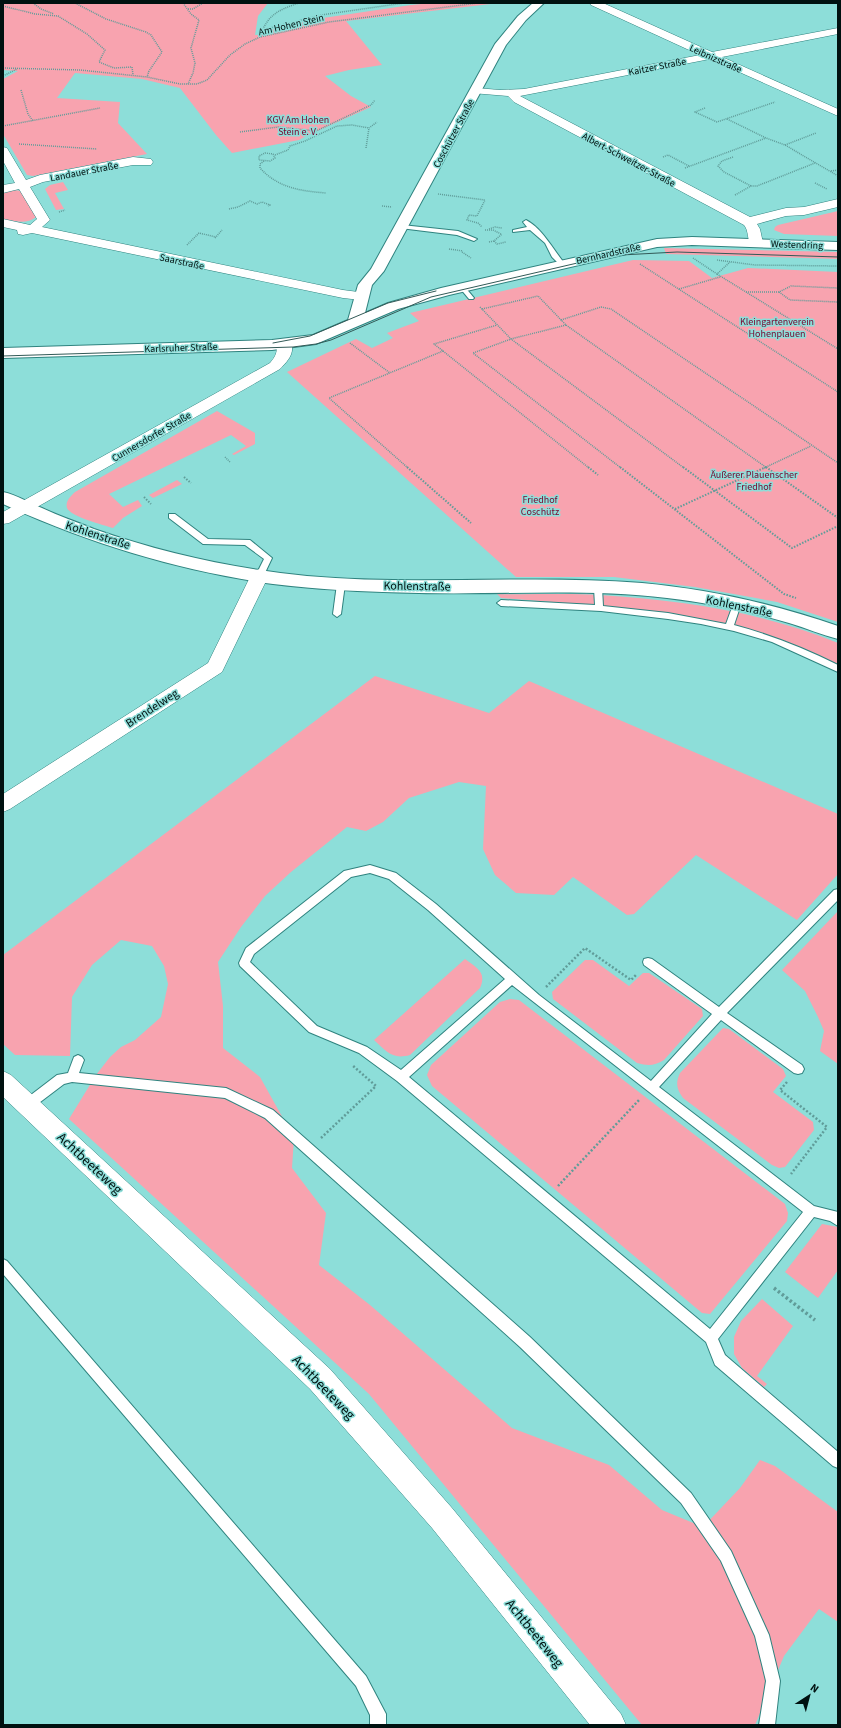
<svg xmlns="http://www.w3.org/2000/svg" width="841" height="1728" font-family="'Source Sans 3',sans-serif">
<style>
.green{fill:#f8a3af}
.lines{fill:none;stroke-linecap:round;stroke-linejoin:round}
.service-casing{stroke:#2f837f;stroke-width:2}
.minor-casing{stroke:#2f837f;stroke-width:1}
.tertiary-casing{stroke:#2f837f;stroke-width:2}
.path-far3{stroke:#609c99;stroke-width:1.5;stroke-dasharray:1 1;stroke-linecap:butt}
.path-far2{stroke:#609c99;stroke-width:2;stroke-dasharray:1.5 1.5;stroke-linecap:butt}
.path-far1{stroke:#609c99;stroke-width:2.5;stroke-dasharray:2 2;stroke-linecap:butt}
.path{stroke:#609c99;stroke-width:3.5;stroke-dasharray:2.5 2.5;stroke-linecap:butt}
.service{fill:#fff;fill-rule:evenodd}
.minor{fill:#fff;fill-rule:evenodd}
.tertiary{fill:#fff;fill-rule:evenodd}
.tram{stroke:#325a57;stroke-width:1}
.labels{text-anchor:middle;stroke-width:3;stroke-linejoin:round;paint-order:stroke}
.far-street-label{font-size:10px;fill:#001110;stroke:#8dded9}
.far-park-label{font-size:10px;fill:#76042c;stroke:#8dded9}
.street-label{font-size:12px;fill:#001110;stroke:#8dded9}
.near-street-label{font-size:14px;fill:#001110;stroke:#8dded9}
</style>
<rect width="100%" height="100%" fill="#8dded9"/>
<!-- green -->
<g class="green">
<path d="M3,3H268L258,16L255,35L267,34L269,30L323,18L411,5L432,3H499L346,21L382,65L349,70L325,76L351,96L371,107L308,135L299,140L232,153L216,135L180,88L142,79L75,73L57,98L120,102L118,123L147,154L33,176L27,175L3,134V79L18,71L3,70Z"/>
<path d="M63,182L68,190L55,193L64,209L56,210L45,189L50,185Z"/>
<path d="M13,190L22,191L36,217C26,225 15,221 3,219V191Z"/>
<path d="M838,211V236L784,234L774,230L775,227L778,225Z"/>
<path d="M664,248L838,252V259L666,254Z"/>
<path d="M633,260L689,261L712,278L748,268L838,272V622L777,602L695,587L614,577H516L287,372L356,339L372,348L393,338L387,333L419,321L410,313Z"/>
<path d="M217,411L255,433V444L234,455L232,454L246,446L231,435L109,494L123,507L138,500L142,506L123,518L113,528C104,525 71,517 67,508C65,501 71,496 75,492Z"/>
<path d="M177,480L182,484L153,498L149,495Z"/>
<path d="M497,594C531,595 566,593 600,595C681,600 763,612 838,643V669L807,653L729,628L553,602L501,598Z"/>
<path d="M375,676L489,713L529,681L838,814V874L797,920L696,855L634,914L627,915L573,877L554,895L516,893L495,875L483,849L486,786L459,782L409,798L383,822L366,831L347,827L291,872L265,896L241,927L218,962L223,1006V1048L260,1077L294,1138L292,1168L326,1213L319,1265L370,1305L512,1428L609,1465L662,1510L703,1527L740,1488L760,1460L775,1466L838,1512V1622L819,1609L784,1656L755,1725H642L369,1394L69,1119L96,1075L110,1057L121,1047L135,1040L161,1017L168,984L164,966L152,946L121,940L92,965L72,997L70,1056L15,1055L3,1044V955Z"/>
<path d="M838,911V1064L820,1051L824,1031L818,1017L805,991L782,970Z"/>
<path d="M465,959C477,968 487,972 480,988L410,1055C392,1060 386,1051 374,1040Z"/>
<path d="M585,960H593L629,986L643,973H649L702,1009L703,1016L664,1060C654,1066 648,1066 637,1063L553,999L552,992Z"/>
<path d="M510,999L519,1000L785,1204L788,1213L787,1221L710,1314L702,1313L432,1086L427,1075L431,1065L500,1002Z"/>
<path d="M723,1028L729,1029L783,1069L786,1076L773,1092L813,1122L814,1130L785,1167L779,1168L772,1165L683,1098C677,1089 675,1084 680,1073Z"/>
<path d="M822,1224L838,1227V1270L818,1298L785,1272Z"/>
<path d="M762,1299L793,1326L757,1376L767,1384L764,1387L742,1368L734,1354V1337L741,1321Z"/>
</g>
<g class="lines">
<defs>
<g id="service">
<path d="M526,220C542,228 554,251 565,264L564,265H560L552,257L545,243L530,230L513,232V230L527,227L523,222Z"/>
<path d="M402,225L458,231L477,239L474,241L457,235L400,228V226Z"/>
<path d="M460,286H464L474,298L473,299H469L459,287Z"/>
<path d="M169,514H175L208,539L250,540L272,558L263,577L260,578L256,575L264,559L245,545L203,544L169,518Z"/>
<path d="M341,581L345,584L341,614L337,617L333,614L337,584Z"/>
<path d="M598,585L602,588L603,606L668,613L726,624L734,602H740L741,604L734,625C771,635 804,648 838,665V672L772,642L734,631L701,624L668,619L601,611L501,606L497,603L501,600L595,605L594,588Z"/>
<path d="M370,865L396,873L436,904L539,995L651,1081L712,1014L644,965L643,962L644,959L648,958L652,959L719,1007L834,890L838,889V900L727,1013L802,1065L804,1069L802,1073L798,1074L794,1073L721,1020L659,1087L814,1206L838,1212V1226L830,1221L814,1217L718,1339L725,1355L838,1452V1468L833,1466L715,1365L706,1342L397,1081L359,1053L309,1032L240,966L239,963L246,948L344,871ZM370,873L389,879L428,910L505,979L401,1070L367,1047L317,1026L250,962L254,954L351,877ZM512,985L803,1212L710,1329L409,1077Z"/>
<path d="M78,1055L82,1057L84,1060L79,1073L226,1088L273,1110L530,1337L691,1493L731,1551L769,1635L780,1681L775,1725H759L766,1681L755,1636L721,1561L681,1503L520,1347L265,1118L225,1098L72,1082L64,1084L31,1109L27,1110L23,1109L21,1105L23,1101L57,1075L68,1073L74,1057Z"/>
<path d="M3,1259L7,1261L366,1676L386,1714V1725H370V1715L356,1686L3,1274Z"/>
</g>
<g id="minor">
<path d="M590,3H603L712,52L838,28V34L722,57L838,109V116L710,59L520,96L750,217L786,208L804,207L838,199V207L804,215L786,216L757,224L760,229L763,243L761,246H751C747,239 749,231 744,225L514,102L508,96L472,93L470,91L476,88L500,90L524,89L700,55L591,5Z"/>
<path d="M3,147L7,148L26,180L40,175L133,157L151,159L153,162L151,165H133L43,182L30,187L50,220L42,227L343,290L366,293L368,296L366,299L361,300L343,298L32,233L23,235L18,234L17,230L3,227V219L30,225L37,219L19,189L3,193V185L15,183L3,161Z"/>
<path d="M284,339L289,340C297,351 288,361 280,369L9,523L3,524V512L270,363C281,351 274,347 279,340Z"/>
<path d="M260,569L266,571L269,575L222,672L10,809L3,812V794L208,663L251,575L254,571Z"/>
<path d="M3,1071L11,1075L330,1369L452,1508L621,1714L626,1725H590L432,1528L310,1389L3,1097Z"/>
</g>
<g id="tertiary">
<path d="M533,3H544L526,20L506,45L384,271L372,285L365,313L388,303L441,288L657,239L692,237L838,242V250L692,245L657,247L449,295L398,309L316,344L272,350L3,358V348L272,340L313,335L348,320L358,285L371,269L495,44L518,16Z"/>
<path d="M3,492C17,495 29,503 42,508C59,516 77,522 94,529C163,553 235,569 307,576C419,586 530,574 642,583C708,589 775,604 838,626V639C822,635 806,628 789,623C750,611 708,603 667,598C585,588 502,595 419,593C370,592 321,590 273,584C180,571 88,543 3,504Z"/>
</g>
</defs>
<!-- service casing -->
<use href="#service" class="service-casing"/>
<!-- minor casing -->
<use href="#minor" class="minor-casing"/>
<!-- tertiary casing -->
<use href="#tertiary" class="tertiary-casing"/>
<!-- path-far3 -->
<g class="path-far3">
<path d="M33,3L41,9L54,14"/>
<path d="M75,3L106,19L146,32L151,35L162,52L149,71L147,77"/>
<path d="M183,3L191,14L199,20L191,48L195,63L193,73L188,84"/>
<path d="M3,6L35,14L58,16L87,34L105,50L99,62L114,68L132,67L133,75"/>
<path d="M188,9H193L203,3"/>
<path d="M262,30L321,15L404,3"/>
<path d="M260,37C267,15 278,10 299,3"/>
<path d="M3,68L80,70L147,77L180,84H197L207,80L230,55L245,44L260,37L329,22L478,3"/>
<path d="M3,76L17,69"/>
<path d="M21,90L28,114L33,121"/>
<path d="M705,108L695,112L717,122L775,102"/>
<path d="M727,119L766,138L785,145L838,176"/>
<path d="M3,126L100,108"/>
<path d="M240,132L278,127L316,131L371,105L375,100"/>
<path d="M19,144L97,149"/>
<path d="M785,145L816,133"/>
<path d="M366,148L369,128L377,122"/>
<path d="M265,153L273,154L275,158L270,161L259,160V156Z"/>
<path d="M275,155L288,150L290,146L305,141L337,126L352,125L369,128"/>
<path d="M663,157L668,155L689,166"/>
<path d="M733,157L722,161L718,166L724,172L751,186"/>
<path d="M264,161L260,164V168C278,188 301,191 326,193"/>
<path d="M685,168L766,138"/>
<path d="M831,171L838,170"/>
<path d="M815,183L827,189"/>
<path d="M438,194L485,200L477,216L469,215L467,220L478,223L482,227"/>
<path d="M735,195L751,186H757L815,163"/>
<path d="M382,206L392,207"/>
<path d="M229,209L238,207L250,201L257,204L262,202L270,205L268,206"/>
<path d="M59,212L65,210"/>
<path d="M489,229L495,227L502,228"/>
<path d="M485,230H493L501,234"/>
<path d="M215,238L222,230"/>
<path d="M494,241L497,244L506,242"/>
<path d="M489,242L494,241L502,234"/>
<path d="M187,245L199,233L216,237"/>
<path d="M449,249L463,251"/>
<path d="M462,252L471,258"/>
<path d="M693,258L717,274L730,262"/>
<path d="M717,260L755,265L838,266"/>
<path d="M640,264L838,392"/>
<path d="M717,274L838,349"/>
<path d="M679,289L720,277"/>
<path d="M746,292H779L791,286L838,288"/>
<path d="M779,292L790,300L838,302"/>
<path d="M480,307L511,339L684,468"/>
<path d="M482,309L538,296L566,325L767,468"/>
<path d="M561,320L601,307L611,309L838,463"/>
<path d="M566,325L511,339L473,353L621,468"/>
<path d="M350,343L390,373"/>
<path d="M443,351L589,468"/>
<path d="M225,457L230,462"/>
<path d="M408,468L329,398L443,351L434,344L497,325"/>
<path d="M764,468L811,446"/>
</g>
<!-- path-far2 -->
<g class="path-far2">
<path d="M407,467L471,523"/>
<path d="M588,467L598,475"/>
<path d="M620,467L784,594L796,598"/>
<path d="M683,467L792,548L838,526"/>
<path d="M766,467L838,518"/>
<path d="M184,477L191,483"/>
<path d="M144,497L151,504"/>
<path d="M675,509L766,467"/>
</g>
<!-- path-far1 -->
<g class="path-far1">
<path d="M546,987L585,948L631,980L637,974"/>
<path d="M787,1082L780,1090L827,1127L791,1174"/>
<path d="M321,1138L376,1086L352,1065"/>
<path d="M558,1186L639,1100"/>
</g>
<!-- path -->
<path class="path" d="M774,1288L815,1320"/>
<!-- service -->
<use href="#service" class="service"/>
<!-- minor -->
<use href="#minor" class="minor"/>
<!-- tertiary -->
<use href="#tertiary" class="tertiary"/>
<!-- tram -->
<g class="tram">
<path d="M273,343L310,336L388,303L436,291"/>
<path d="M3,356L293,347L316,344L331,340L431,297L586,261L621,255L677,252L838,257"/>
</g>
</g>
<g class="labels">
<!-- far-street labels -->
<g class="far-street-label">
<text transform="translate(291 24) rotate(-13)" y="4">Am Hohen Stein</text>
<text transform="translate(716 58) rotate(24)" y="4">Leibnizstraße</text>
<text transform="translate(657 66) rotate(-11)" y="4">Kaitzer Straße</text>
<text transform="translate(453 133) rotate(-62)" y="4">Coschützer Straße</text>
<text transform="translate(629 159) rotate(28)" y="4">Albert-Schweitzer-Straße</text>
<text transform="translate(84 171) rotate(-11)" y="4">Landauer Straße</text>
<text transform="translate(797 244) rotate(2)" y="4">Westendring</text>
<text transform="translate(608 253) rotate(-13)" y="4">Bernhardstraße</text>
<text transform="translate(182 261) rotate(12)" y="4">Saarstraße</text>
<text transform="translate(181 347) rotate(-2)" y="4">Karlsruher Straße</text>
<text transform="translate(151 436) rotate(-30)" y="4">Cunnersdorfer Straße</text>
</g>
<!-- far-park labels -->
<g class="far-park-label">
<text x="298" y="123">KGV Am Hohen<tspan x="298" dy="12">Stein e. V.</tspan></text>
<text x="777" y="325">Kleingartenverein<tspan x="777" dy="12">Hohenplauen</tspan></text>
<text x="754" y="478">Äußerer Plauenscher<tspan x="754" dy="12">Friedhof</tspan></text>
<text x="540" y="503">Friedhof<tspan x="540" dy="12">Coschütz</tspan></text>
</g>
<!-- street labels -->
<g class="street-label">
<text transform="translate(98 535) rotate(18)" y="4">Kohlenstraße</text>
<text transform="translate(417 586) rotate(1)" y="4">Kohlenstraße</text>
<text transform="translate(739 606) rotate(12)" y="4">Kohlenstraße</text>
<text transform="translate(152 708) rotate(-33)" y="4">Brendelweg</text>
</g>
<!-- near-street labels -->
<g class="near-street-label">
<text transform="translate(90 1163) rotate(43)" y="5">Achtbeeteweg</text>
<text transform="translate(324 1387) rotate(46)" y="5">Achtbeeteweg</text>
<text transform="translate(535 1633) rotate(51)" y="5">Achtbeeteweg</text>
</g>
</g>
<!-- border -->
<rect width="841" height="1728" fill="none" stroke="#001110" stroke-width="8"/>
<!-- north arrow -->
<g transform="translate(809 1696) rotate(36)" stroke="#8dded9" stroke-width="3" paint-order="stroke">
<path d="M0-3L7 15L0 10L-7 15Z" fill="#001110"/>
<text y="-6" font-size="11" font-weight="bold" text-anchor="middle" fill="#001110">N</text>
</g>
</svg>
